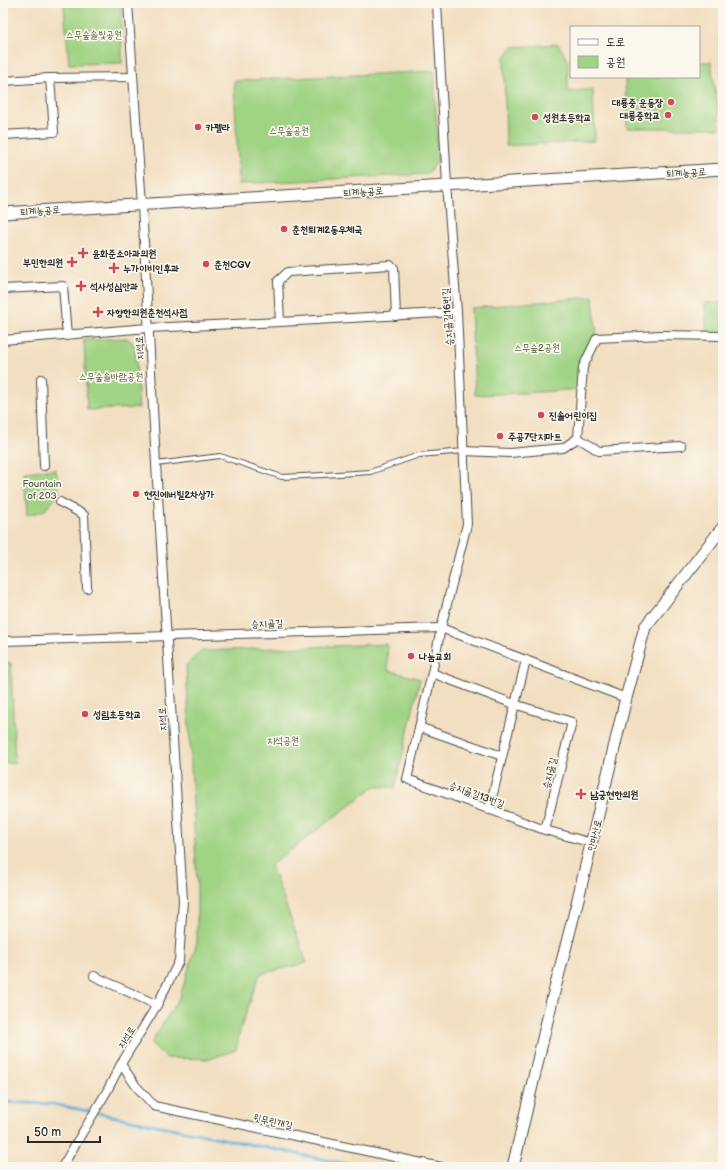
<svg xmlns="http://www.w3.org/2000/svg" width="726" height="1170" font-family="'Balsamiq Sans','Poor Story',sans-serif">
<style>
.park{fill:#a0d384;stroke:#667f58}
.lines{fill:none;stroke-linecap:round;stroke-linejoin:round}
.stream{stroke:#5aadd6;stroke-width:3}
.lane-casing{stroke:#494641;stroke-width:6}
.street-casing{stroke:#494641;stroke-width:10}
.secondary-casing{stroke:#494641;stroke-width:13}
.lane{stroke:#fff;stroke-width:4}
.street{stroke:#fff;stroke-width:8}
.secondary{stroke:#fff;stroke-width:11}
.poi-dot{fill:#d1495b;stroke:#fbf7ec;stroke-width:1.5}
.labels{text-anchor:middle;stroke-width:3.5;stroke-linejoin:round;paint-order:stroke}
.park-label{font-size:10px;fill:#4e5d46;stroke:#fbf7ec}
.poi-label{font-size:10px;font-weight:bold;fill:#2b2b2b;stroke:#fbf7ec;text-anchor:start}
.street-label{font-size:10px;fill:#2b2b2b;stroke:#fbf7ec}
</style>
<rect width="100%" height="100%" fill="#fbf7ec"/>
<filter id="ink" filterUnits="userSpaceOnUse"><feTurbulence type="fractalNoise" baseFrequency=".025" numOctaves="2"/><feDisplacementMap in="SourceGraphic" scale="8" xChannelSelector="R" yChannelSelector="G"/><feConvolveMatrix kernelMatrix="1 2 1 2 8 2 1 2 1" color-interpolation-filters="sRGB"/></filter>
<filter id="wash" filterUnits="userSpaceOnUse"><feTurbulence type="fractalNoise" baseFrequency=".012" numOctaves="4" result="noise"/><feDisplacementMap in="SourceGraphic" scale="16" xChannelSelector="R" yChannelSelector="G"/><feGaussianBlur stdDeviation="0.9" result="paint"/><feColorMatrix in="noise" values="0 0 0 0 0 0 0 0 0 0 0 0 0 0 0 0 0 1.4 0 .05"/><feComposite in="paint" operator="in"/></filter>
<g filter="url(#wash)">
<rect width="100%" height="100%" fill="#f2dec0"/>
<!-- park -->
<g class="park">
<path d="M95,3H121L122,63L69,64L64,5Z"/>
<path d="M558,44L568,61V92L593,89L595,141L506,146L504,58L512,47Z"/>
<path d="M699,62H711L720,128H627L625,77H699Z"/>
<path d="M434,71L438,161L427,174L239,184L234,81Z"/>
<path d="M593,297L597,338L583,367L582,389L525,393L475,395L471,308Z"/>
<path d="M705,303H723V336H707Z"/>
<path d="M127,338L135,345L139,408L87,410L84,340Z"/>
<path d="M56,469L59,494L45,510L27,516L24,472Z"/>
<path d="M387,644L388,670L420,679L395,788L375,786L271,865L307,963L260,974L241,1027L236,1050L210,1059L166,1058L151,1043L180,996L197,942V885L186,665L200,651Z"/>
<path d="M3,662L11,663L15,764L3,762Z"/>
</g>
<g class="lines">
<!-- stream -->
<path class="stream" d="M3,1102L53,1104L361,1167"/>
</g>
</g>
<g filter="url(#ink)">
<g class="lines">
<defs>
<path id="lane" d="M156,464L220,456L282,477L323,475L370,472L419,455L464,451"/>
<g id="street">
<path d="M437,3L447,185L457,312L467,524L441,628L432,673L407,779L545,830L592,843"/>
<path d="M3,81L50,78L132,77"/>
<path d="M3,135L54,132L50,78"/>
<path d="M3,289L63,286L67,336"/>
<path d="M280,322L278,281L288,272L390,265L394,268L396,316"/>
<path d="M3,340L148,328L280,322L457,312"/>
<path d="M41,379L44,466"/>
<path d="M578,438L583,367L597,338L662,335L723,336"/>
<path d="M464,451L510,453L563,448L578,438L599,451L681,446"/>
<path d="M60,502L84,515L87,588"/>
<path d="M3,641L441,628L626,698"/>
<path d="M432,673L514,704L572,722L545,830"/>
<path d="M419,727L502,756"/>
<path d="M489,810L526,660"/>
<path d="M94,976L157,1005"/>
<path d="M121,1064L136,1086L154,1106L441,1167"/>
<path d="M62,1167L107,1091L121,1064L157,1005L179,961L183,900L156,464L142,205L128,3"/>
</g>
<g id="secondary">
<path d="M3,213L723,169"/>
<path d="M513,1167L552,1000L577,903L626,698L645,627L723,527"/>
</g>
</defs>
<!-- lane casing -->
<use href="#lane" class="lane-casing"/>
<!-- street casing -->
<use href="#street" class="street-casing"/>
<!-- secondary casing -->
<use href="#secondary" class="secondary-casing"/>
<!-- lane -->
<use href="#lane" class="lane"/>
<!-- street -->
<use href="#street" class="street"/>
<!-- secondary -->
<use href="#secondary" class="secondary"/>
</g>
</g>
<!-- markers -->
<g class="poi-dot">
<circle cx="671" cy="102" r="4"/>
<circle cx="668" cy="115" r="4"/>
<circle cx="535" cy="117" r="4"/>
<circle cx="198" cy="127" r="4"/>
<circle cx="284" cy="229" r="4"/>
<path d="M81 247h4v4h4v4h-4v4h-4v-4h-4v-4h4z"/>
<path d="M70 256h4v4h4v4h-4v4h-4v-4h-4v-4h4z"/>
<circle cx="206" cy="264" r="4"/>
<path d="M112 262h4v4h4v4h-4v4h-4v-4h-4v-4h4z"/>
<path d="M79 280h4v4h4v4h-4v4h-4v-4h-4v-4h4z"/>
<path d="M96 306h4v4h4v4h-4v4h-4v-4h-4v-4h4z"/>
<circle cx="541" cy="415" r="4"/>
<circle cx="500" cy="436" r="4"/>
<circle cx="136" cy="494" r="4"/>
<circle cx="411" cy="656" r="4"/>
<circle cx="85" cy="714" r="4"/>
<path d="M579 788h4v4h4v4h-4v4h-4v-4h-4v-4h4z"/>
</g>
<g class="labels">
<!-- park labels -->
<g class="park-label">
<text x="94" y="38">스무숲솔빛공원</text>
<text x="289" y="134">스무숲공원</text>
<text x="537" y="351">스무숲2공원</text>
<text x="111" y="380">스무숲솔바람공원</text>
<text x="42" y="487">Fountain<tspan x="42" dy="12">of 203</tspan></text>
<text x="283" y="744">지석공원</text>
</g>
<!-- poi labels -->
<g class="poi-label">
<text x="663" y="106" text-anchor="end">대룡중 운동장</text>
<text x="660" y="119" text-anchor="end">대룡중학교</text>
<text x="543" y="121">성원초등학교</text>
<text x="206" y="131">카펠라</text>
<text x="292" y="233">춘천퇴계2동우체국</text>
<text x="92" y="257">윤화준소아과의원</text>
<text x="63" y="266" text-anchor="end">부민한의원</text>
<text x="214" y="268">춘천CGV</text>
<text x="123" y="272">누가이비인후과</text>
<text x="90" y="290">석사성심안과</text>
<text x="107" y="316">자향한의원춘천석사점</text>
<text x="549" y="419">진솔어린이집</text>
<text x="508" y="440">주공7단지마트</text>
<text x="144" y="498">현진에버빌2차상가</text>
<text x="419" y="660">나눔교회</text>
<text x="93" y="718">성림초등학교</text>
<text x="590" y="798">남궁현한의원</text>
</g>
<!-- street labels -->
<g class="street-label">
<text transform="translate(686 172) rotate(-3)" y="4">퇴계농공로</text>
<text transform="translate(363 191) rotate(-4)" y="4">퇴계농공로</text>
<text transform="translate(40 210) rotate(-4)" y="4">퇴계농공로</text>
<text transform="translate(447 317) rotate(-94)" y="4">승지골길16번길</text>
<text transform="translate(139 348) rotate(-93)" y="4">지석로</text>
<text transform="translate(267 623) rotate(-2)" y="4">승지골길</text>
<text transform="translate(162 719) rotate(-94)" y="4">지석로</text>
<text transform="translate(549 773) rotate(-76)" y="4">승지골길</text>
<text transform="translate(477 794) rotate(20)" y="4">승지골길13번길</text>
<text transform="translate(594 835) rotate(-76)" y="4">안마산로</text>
<text transform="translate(126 1037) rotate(-58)" y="4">지석로</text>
<text transform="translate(273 1121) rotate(12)" y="4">윗무린개길</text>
</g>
</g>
<!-- margin -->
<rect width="726" height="1170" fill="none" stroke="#fbf7ec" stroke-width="16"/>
<!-- legend -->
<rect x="570" y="26" width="130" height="52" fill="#fbf7ec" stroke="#a8a59f"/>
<rect x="578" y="39" width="20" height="6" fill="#ffffff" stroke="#a8a59f"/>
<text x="606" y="46" font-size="12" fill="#2b2b2b">도로</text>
<rect x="578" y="56" width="20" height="12" fill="#a0d384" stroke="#a8a59f"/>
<text x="606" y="66" font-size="12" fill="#2b2b2b">공원</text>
<!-- scale -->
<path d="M28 1136v6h72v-6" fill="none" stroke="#2b2b2b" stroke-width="2"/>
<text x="34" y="1136" font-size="12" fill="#2b2b2b" stroke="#fbf7ec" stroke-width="3" paint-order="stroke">50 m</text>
</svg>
